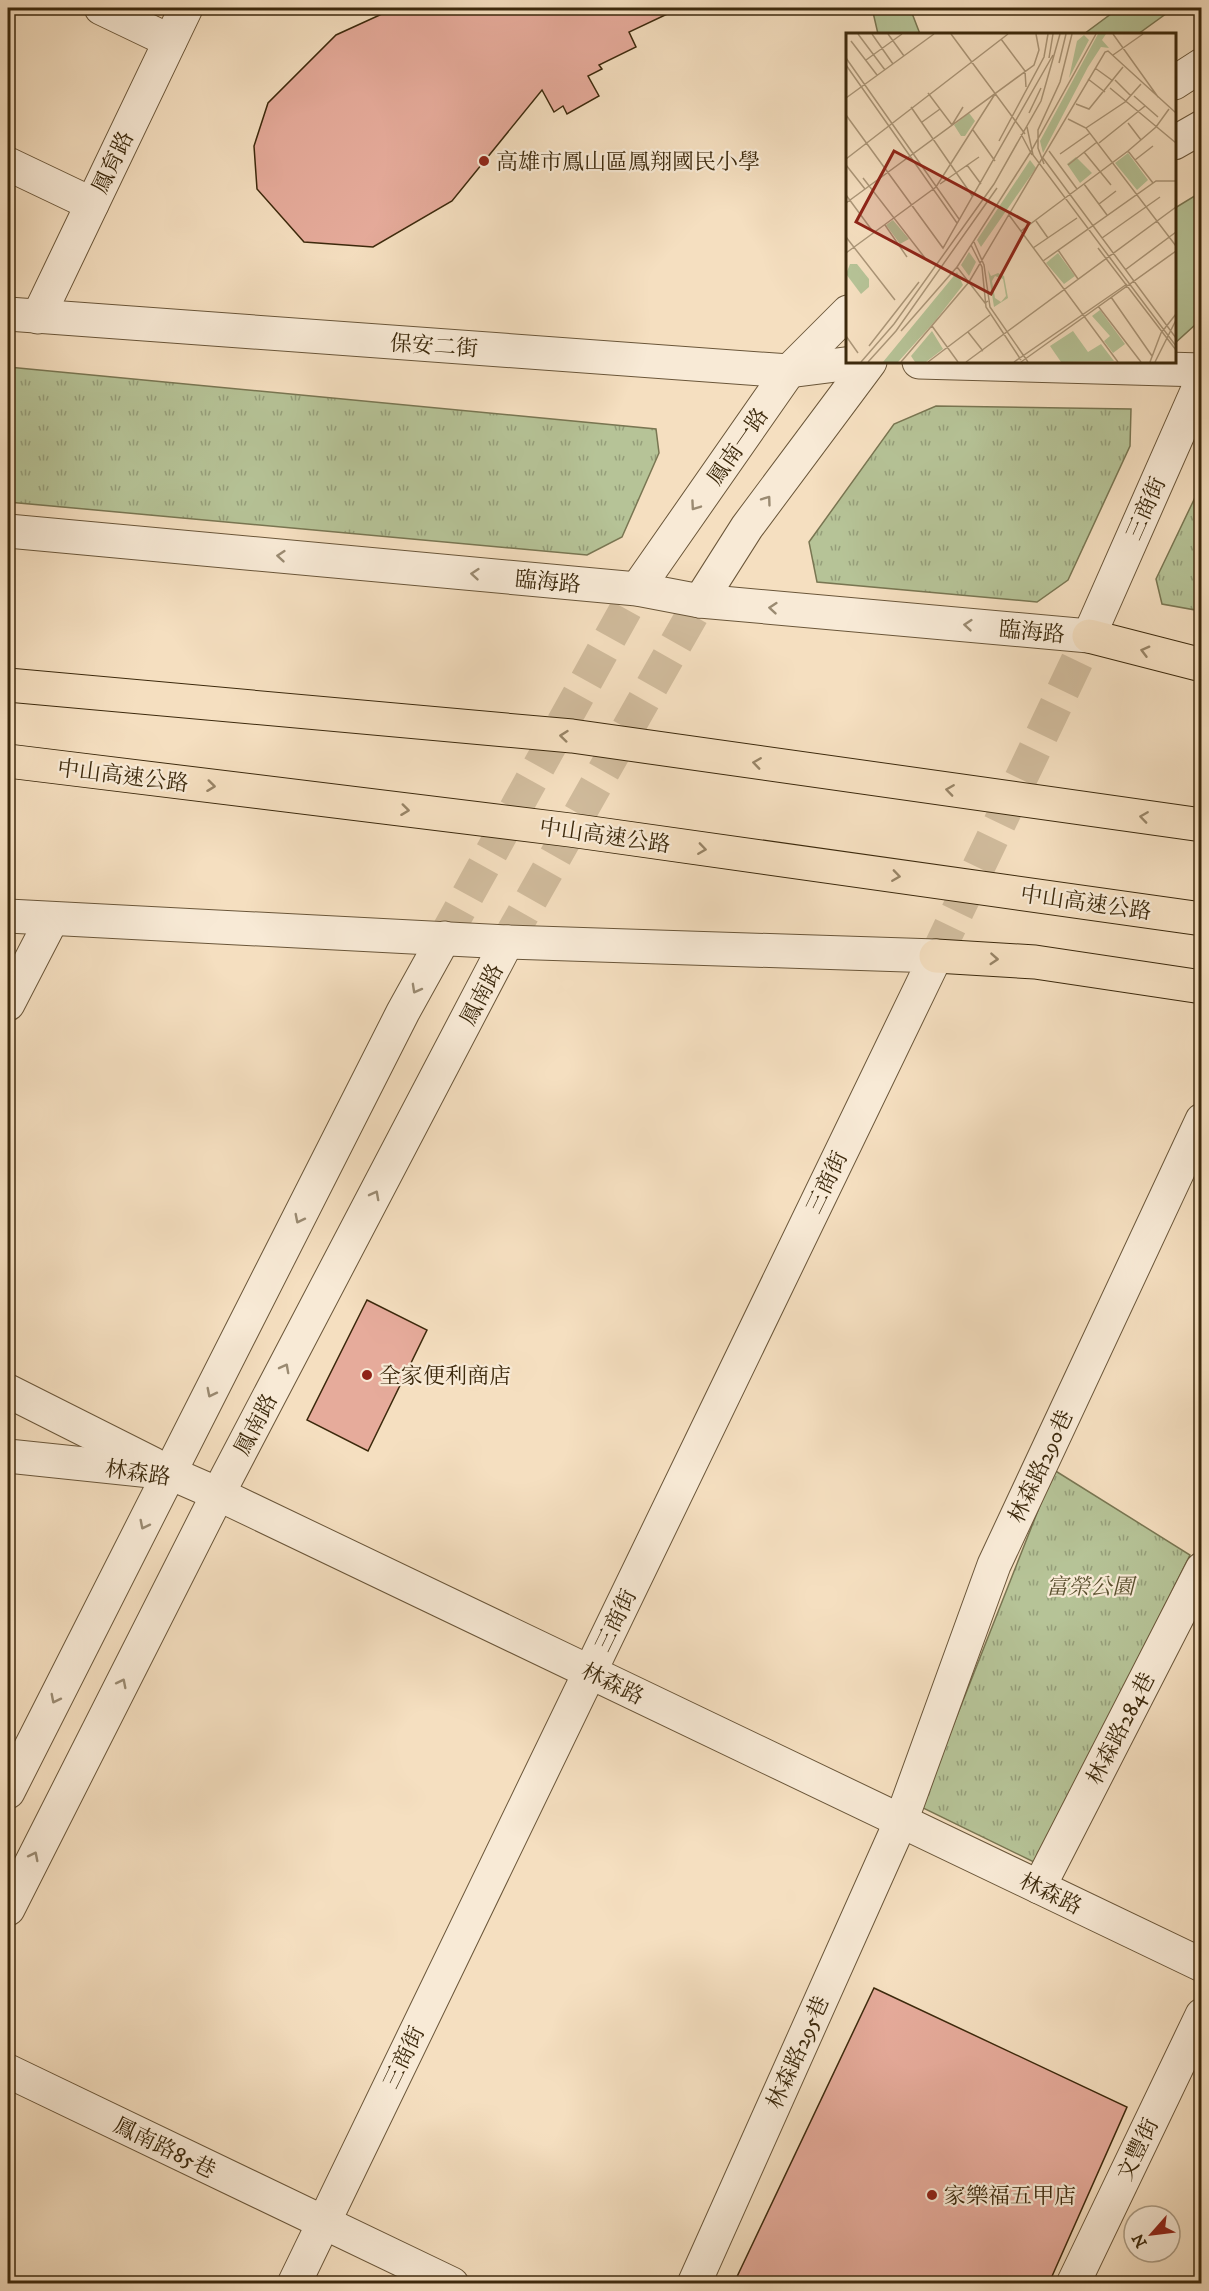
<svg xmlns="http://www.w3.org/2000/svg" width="1209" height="2291" font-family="'IM FELL DW Pica','Noto Serif TC',serif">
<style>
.green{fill:#b6c397;stroke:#797652;stroke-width:1.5}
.park{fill:url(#park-tufts);stroke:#797652;stroke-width:1.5}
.building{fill:#e6ab9b;stroke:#3c290c;stroke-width:1.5}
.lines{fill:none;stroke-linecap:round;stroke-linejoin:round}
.minor-tunnel{stroke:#d0bb9c;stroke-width:33;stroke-dasharray:33 16;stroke-linecap:butt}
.minor-casing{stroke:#6a5639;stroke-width:35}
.motorway-casing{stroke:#3c290c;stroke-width:35}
.minor{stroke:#f8ead6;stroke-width:33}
.motorway{stroke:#f5dfc0;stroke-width:33}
.motorway-bridge-casing{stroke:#3c290c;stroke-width:35;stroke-linecap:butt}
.motorway-bridge{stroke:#f5dfc0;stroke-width:33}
.oneway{stroke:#9a8a71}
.oneway2{stroke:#988466}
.poi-dot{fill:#8f2418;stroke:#f8ead6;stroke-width:2}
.labels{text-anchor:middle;stroke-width:4.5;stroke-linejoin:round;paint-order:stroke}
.poi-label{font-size:22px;fill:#3c290c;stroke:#f8ead6;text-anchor:start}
.street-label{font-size:22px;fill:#3c290c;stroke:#f8ead6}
.park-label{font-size:22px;font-style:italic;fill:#5a502f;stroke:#f8ead6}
.inset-road{fill:none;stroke:#ab9678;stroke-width:1.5}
.view{fill:#8f2418;fill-opacity:0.15;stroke:#8f2418;stroke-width:3}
.inset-edge{fill:none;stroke:#3c290c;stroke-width:3}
</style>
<defs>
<pattern id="park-tufts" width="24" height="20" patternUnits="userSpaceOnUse" patternTransform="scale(1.5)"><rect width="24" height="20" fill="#b6c397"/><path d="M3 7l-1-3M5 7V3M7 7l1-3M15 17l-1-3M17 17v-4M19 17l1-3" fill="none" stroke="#959e7a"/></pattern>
</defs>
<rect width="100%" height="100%" fill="#f5dfc0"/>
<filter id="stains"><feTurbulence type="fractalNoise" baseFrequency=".00333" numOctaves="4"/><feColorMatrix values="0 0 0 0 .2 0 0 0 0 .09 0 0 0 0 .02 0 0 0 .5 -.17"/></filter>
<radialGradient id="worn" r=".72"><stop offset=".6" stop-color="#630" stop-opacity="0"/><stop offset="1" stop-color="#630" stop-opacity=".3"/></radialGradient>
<!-- green -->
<g class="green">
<path d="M872,8H910L920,34H878Z"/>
<path d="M1119,8H1174L1138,34H1084Z"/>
<path d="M1201,192V312L1196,324L1175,343V208Z"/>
</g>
<!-- park -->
<g class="park">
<path d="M8,367L656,429L659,453L622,537L587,555L8,502Z"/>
<path d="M936,406L1131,409L1130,446L1068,580L1037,602L817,582L809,542L894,424Z"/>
<path d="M1201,485V611L1162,604L1156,579Z"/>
<path d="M1054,1470L1190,1555L1036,1863L921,1807Z"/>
</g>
<!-- building -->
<g class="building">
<path d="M395,8H680L629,32L636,47L599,65L602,69L588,76L599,96L567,114L563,106L554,112L542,90L452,201L373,247L304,242L257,189L254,146L268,103L336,35Z"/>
<path d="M367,1300L427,1330L368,1451L307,1420Z"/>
<path d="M874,1988L1127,2107L1049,2283H734Z"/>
</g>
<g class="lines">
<!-- minor-tunnel -->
<g class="minor-tunnel">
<path d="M444,938L637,589"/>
<path d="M507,942L700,601"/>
<path d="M936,956L1089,636"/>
</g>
<defs>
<g id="minor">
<path d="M101,8L170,41"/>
<path d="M1174,83L1202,65"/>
<path d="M1174,143L1202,127"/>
<path d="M8,164L92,204"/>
<path d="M8,314L789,371L860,362"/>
<path d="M38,317L186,8"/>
<path d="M919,362L1202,370"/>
<path d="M8,531L637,589L700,601L1089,636L1202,380"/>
<path d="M637,589L789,371L848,312"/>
<path d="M700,601L747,527L870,362"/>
<path d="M8,916L507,942L936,956L294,2284"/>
<path d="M8,1004L52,919"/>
<path d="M8,1391L153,1464"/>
<path d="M8,1456L170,1473L218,1494L1202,1965"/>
<path d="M8,1792L403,1012L444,938"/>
<path d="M1039,1887L1202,1569"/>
<path d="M8,1909L218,1494L507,942"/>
<path d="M8,2071L452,2284"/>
<path d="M694,2284L901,1821L994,1565L1202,1120"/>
<path d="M1073,2284L1202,2015"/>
</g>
<g id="motorway">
<path d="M1089,636L1202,665"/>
<path d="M936,956L1035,962L1202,987"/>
</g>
</defs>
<!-- minor casing -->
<use href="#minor" class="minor-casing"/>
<!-- motorway casing -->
<use href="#motorway" class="motorway-casing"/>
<!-- minor -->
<use href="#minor" class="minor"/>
<!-- motorway -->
<use href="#motorway" class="motorway"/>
<defs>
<g id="motorway-bridge">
<path d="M8,685L572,736L1202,825"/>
<path d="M8,761L570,830L1202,919"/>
</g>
</defs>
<!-- motorway-bridge casing -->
<use href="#motorway-bridge" class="motorway-bridge-casing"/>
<!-- motorway-bridge -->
<use href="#motorway-bridge" class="motorway-bridge"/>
</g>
<!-- one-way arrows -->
<defs><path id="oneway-chevron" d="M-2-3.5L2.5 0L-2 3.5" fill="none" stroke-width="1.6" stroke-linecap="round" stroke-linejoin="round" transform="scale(1.5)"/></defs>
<g class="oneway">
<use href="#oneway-chevron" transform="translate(767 500) rotate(-54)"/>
<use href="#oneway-chevron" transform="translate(695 506) rotate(125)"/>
<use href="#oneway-chevron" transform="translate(281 556) rotate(-175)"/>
<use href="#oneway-chevron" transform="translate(475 574) rotate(-175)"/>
<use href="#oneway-chevron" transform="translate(773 608) rotate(-175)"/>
<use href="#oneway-chevron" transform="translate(968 625) rotate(-175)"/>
<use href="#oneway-chevron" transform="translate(416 989) rotate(119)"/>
<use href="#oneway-chevron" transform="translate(375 1195) rotate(-62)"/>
<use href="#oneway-chevron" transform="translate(299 1219) rotate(117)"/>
<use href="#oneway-chevron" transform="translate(285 1368) rotate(-62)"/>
<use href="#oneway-chevron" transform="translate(211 1393) rotate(117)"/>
<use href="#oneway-chevron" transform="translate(144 1525) rotate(117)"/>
<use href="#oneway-chevron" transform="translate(122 1683) rotate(-63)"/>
<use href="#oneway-chevron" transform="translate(55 1699) rotate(117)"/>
<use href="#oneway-chevron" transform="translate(34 1856) rotate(-63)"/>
</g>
<g class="oneway2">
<use href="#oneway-chevron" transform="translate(1145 651) rotate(-165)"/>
<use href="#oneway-chevron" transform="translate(564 736) rotate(-174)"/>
<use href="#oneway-chevron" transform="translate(757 763) rotate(-172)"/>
<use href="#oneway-chevron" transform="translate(211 786) rotate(7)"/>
<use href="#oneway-chevron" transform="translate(950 790) rotate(-172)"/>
<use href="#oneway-chevron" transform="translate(405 810) rotate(7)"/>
<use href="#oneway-chevron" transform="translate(1144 817) rotate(-172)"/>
<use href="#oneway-chevron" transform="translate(702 849) rotate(8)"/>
<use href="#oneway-chevron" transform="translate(896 876) rotate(8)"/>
<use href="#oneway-chevron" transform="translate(994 959) rotate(4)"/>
</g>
<!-- markers -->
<g class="poi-dot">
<circle cx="484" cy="161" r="6"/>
<circle cx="367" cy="1375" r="6"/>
<circle cx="932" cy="2195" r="6"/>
</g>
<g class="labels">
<!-- poi labels -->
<g class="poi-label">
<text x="496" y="169">高雄市鳳山區鳳翔國民小學</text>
<text x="379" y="1383">全家便利商店</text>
<text x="944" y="2203">家樂福五甲店</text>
</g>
<!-- street labels -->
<g class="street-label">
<text transform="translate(112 162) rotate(-64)" y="8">鳳育路</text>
<text transform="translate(434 345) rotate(4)" y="8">保安二街</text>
<text transform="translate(737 446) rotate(-55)" y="8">鳳南一路</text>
<text transform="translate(1145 508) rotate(-66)" y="8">三商街</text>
<text transform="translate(548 581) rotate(5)" y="8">臨海路</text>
<text transform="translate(1032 631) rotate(5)" y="8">臨海路</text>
<text transform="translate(123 775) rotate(7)" y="8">中山高速公路</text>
<text transform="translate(605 835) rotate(8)" y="8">中山高速公路</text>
<text transform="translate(1086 902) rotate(8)" y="8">中山高速公路</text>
<text transform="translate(481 994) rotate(-62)" y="8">鳳南路</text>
<text transform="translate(826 1182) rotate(-64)" y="8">三商街</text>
<text transform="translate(255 1424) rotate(-62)" y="8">鳳南路</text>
<text transform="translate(1040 1466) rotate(-65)" y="8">林森路290巷</text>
<text transform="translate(138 1472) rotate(8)" y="8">林森路</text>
<text transform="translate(615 1620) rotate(-64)" y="8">三商街</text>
<text transform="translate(613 1683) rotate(26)" y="8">林森路</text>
<text transform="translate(1120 1728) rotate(-63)" y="8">林森路284巷</text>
<text transform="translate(1051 1893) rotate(26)" y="8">林森路</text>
<text transform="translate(797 2052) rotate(-66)" y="8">林森路295巷</text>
<text transform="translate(403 2057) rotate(-64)" y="8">三商街</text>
<text transform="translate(165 2147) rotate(26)" y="8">鳳南路85巷</text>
<text transform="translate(1137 2149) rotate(-64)" y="8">文豐街</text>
</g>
<!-- park labels -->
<g class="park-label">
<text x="1090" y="1594">富榮公園</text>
</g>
</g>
<!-- overview -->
<g transform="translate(846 33)">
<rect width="330" height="330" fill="#f5dfc0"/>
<path d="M238,2L243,7L223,45L231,8ZM230,124L246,140L234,150L221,131ZM4,231H11L23,246V254L15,261L0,241ZM142,237L145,243L152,240L158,243L162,265L148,274ZM149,243L157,246L160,263L155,269L149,265L146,248ZM254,277L279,311L267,320L258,308L264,303L246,283ZM227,298L242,319L255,311L268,328L215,329L204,313Z" fill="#b6c397" fill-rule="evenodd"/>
<path d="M252,1H260L256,7L263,15L255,14L242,34L197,120L194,108ZM123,80L129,88L119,103H115L108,92ZM282,120L302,147L291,157L269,130ZM184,127L190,135L135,214L131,207ZM47,187L63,206L54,211L40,192ZM123,219L130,229L123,243L115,232ZM212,220L229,243L218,251L200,230ZM111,239L117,252L89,288L52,329H37ZM86,298L97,316L80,329H69L65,323Z" fill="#b6c397"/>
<path class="inset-road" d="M12,1L39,37M26,1L47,31M42,1L58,23M105,1L125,28M267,1L312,64M155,6L179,38L180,54M5,8L31,42M267,22L297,1M0,25L113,186M203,25L207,1M20,27L56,1M125,28L179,101M213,30L220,1M0,32L111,190M249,35L267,48M242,46L259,59M269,47L285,63M264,55L330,110M82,60L106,92L117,74M288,63L312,84M0,65L88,1M230,71L243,76L277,34M65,74L127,164M183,80L195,55M0,82L97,215L207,22M222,86L240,95L330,213M76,89L94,76M282,90L295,107M181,94L187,122L330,313M240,95L279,69L295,51M127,97L149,128M175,101L186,122M153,108L198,24L202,1M253,110L299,73M203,118L231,156M282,118L307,150M238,119L265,152M214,121L244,100M197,125L330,305M0,126L162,1M289,127L307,113M198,131L192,115V97L214,49L226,1M0,132L19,156M121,132L135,151M222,132L251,109M17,145L79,225M94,151L133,124M238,151L261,182M0,162L28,200M0,170L188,32L193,17L190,1M253,171L270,158M163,182L272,329M190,188L202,205M39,192L61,224M175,198L282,118L310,94L323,76M0,204L49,267M256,205L314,164M128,209L138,232L144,274L182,329M125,212L136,234L140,274L175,327M187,215L231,185M252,215L330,317M212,217L232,246M0,220L90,154L149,61M197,228L310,148H330M279,237L330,199M265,264L306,323M142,268L139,270L111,234L184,120L250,1M252,273L295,329M86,293L112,329M55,298L111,234M122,299L137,318M0,303L12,320M23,313L73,249M15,329L48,291L148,151L195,68L214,1M22,329L50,298L151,155M55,329L123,249L259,19L262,18L330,80M82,329L144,282M120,329L330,174M168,329L281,251M175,329L330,218M304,329L315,300L330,281M309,329L330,287"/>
<path class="view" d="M48,118L183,190L145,261L10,189Z"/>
<rect width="330" height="330" class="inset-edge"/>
</g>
<!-- margin -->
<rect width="1209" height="2291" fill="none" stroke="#f5dfc0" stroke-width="30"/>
<rect x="9" y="9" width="1191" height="2273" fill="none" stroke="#3c290c" stroke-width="3"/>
<rect x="15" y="15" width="1179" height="2261" fill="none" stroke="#3c290c" stroke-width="1.5"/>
<!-- north arrow -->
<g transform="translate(1152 2234) rotate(242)"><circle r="28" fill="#f8ead6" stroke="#ad9d85" stroke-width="1.5"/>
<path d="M0-4.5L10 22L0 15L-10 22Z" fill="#8f2418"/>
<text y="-9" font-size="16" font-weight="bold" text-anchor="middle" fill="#3c290c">N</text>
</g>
<rect width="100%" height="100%" filter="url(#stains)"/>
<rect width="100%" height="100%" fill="url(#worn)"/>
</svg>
